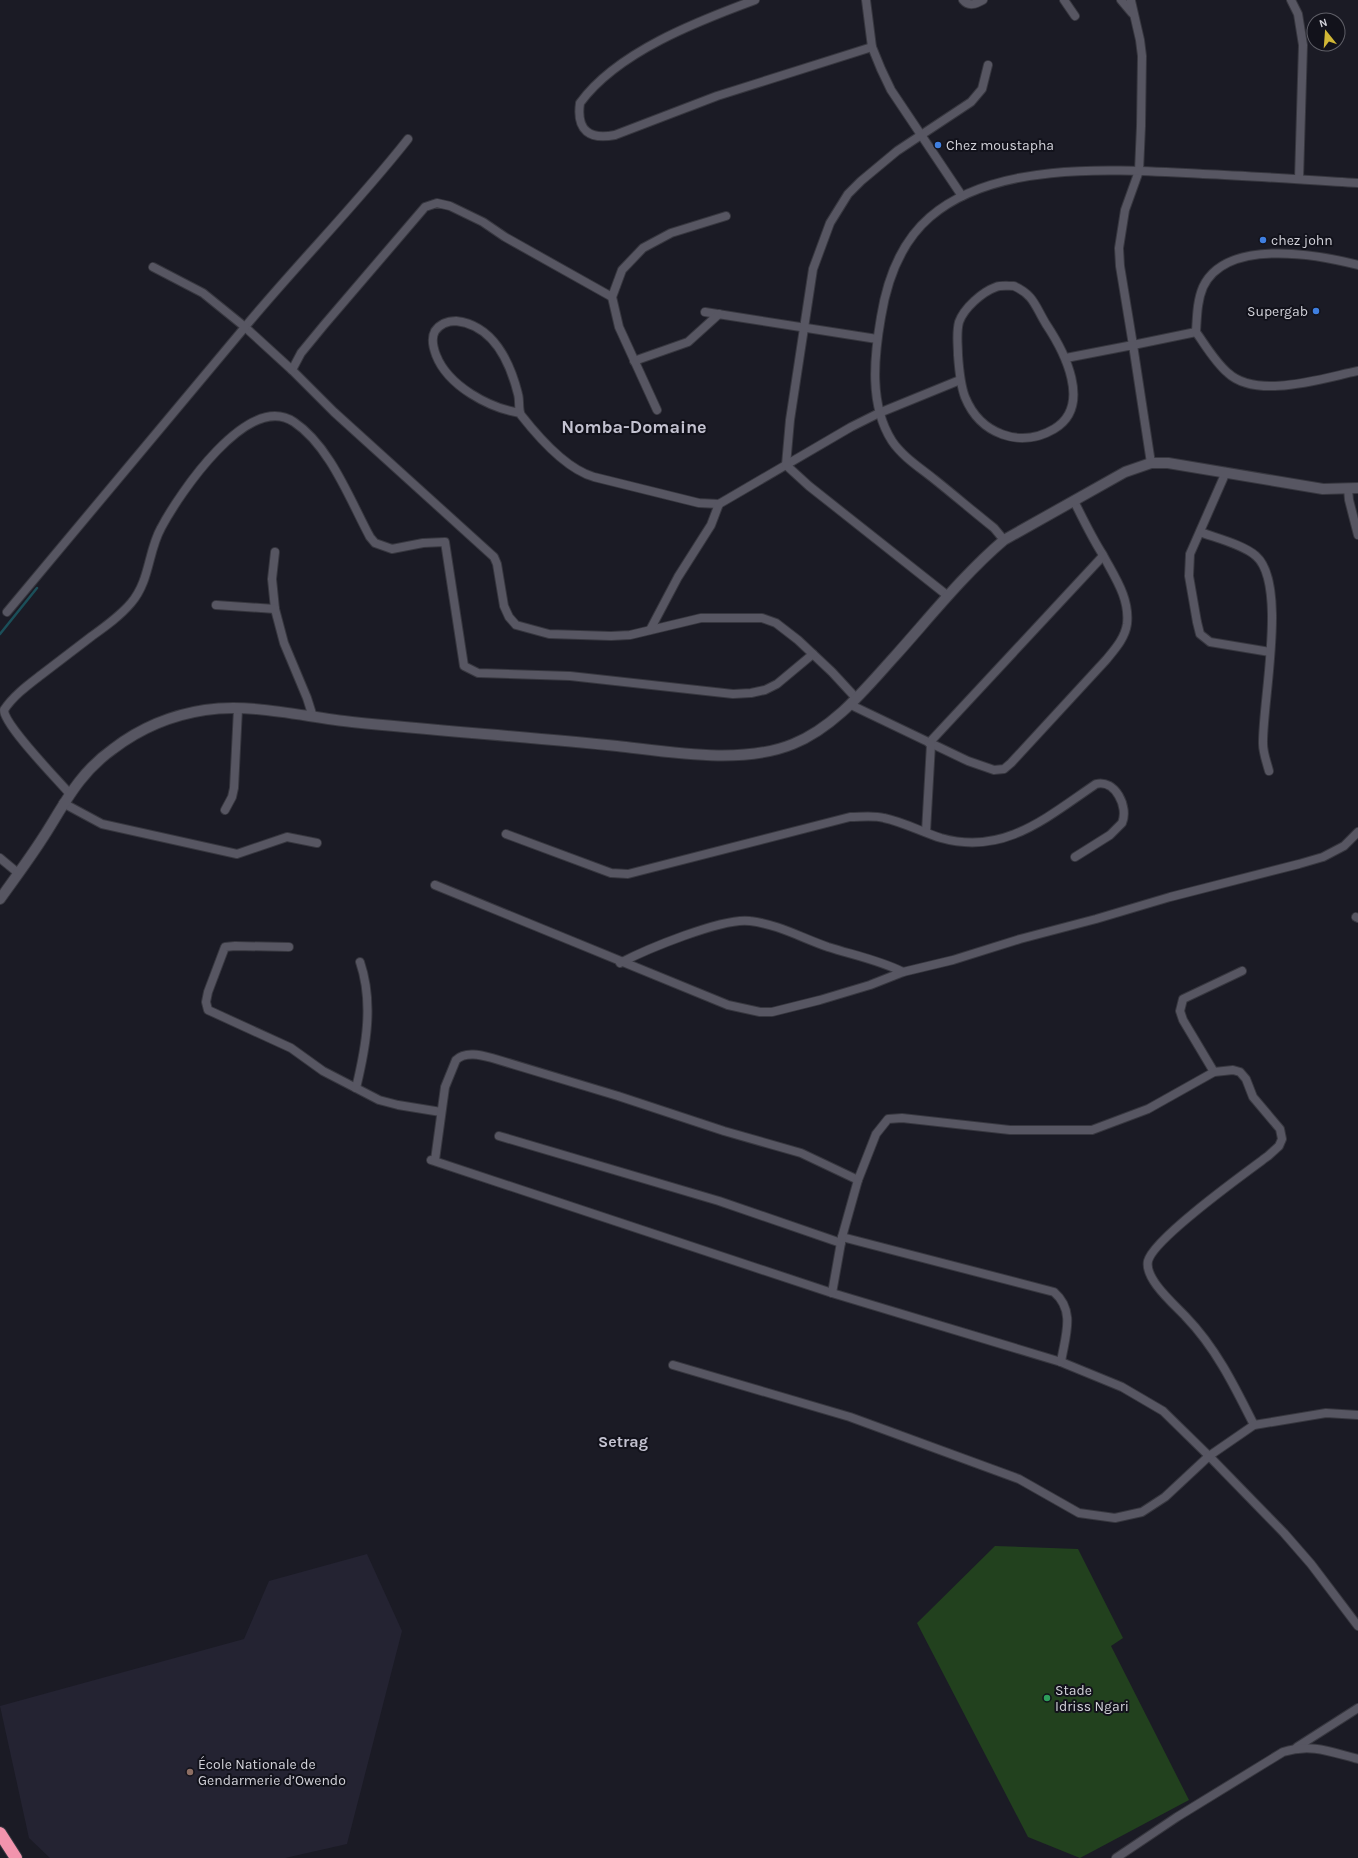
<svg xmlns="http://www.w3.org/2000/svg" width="1358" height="1858" font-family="Karla,sans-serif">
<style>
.built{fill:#242332}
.garden{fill:#22411e}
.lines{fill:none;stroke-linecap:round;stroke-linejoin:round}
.stream{stroke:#1b4f59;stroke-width:2.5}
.street-casing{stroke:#37373f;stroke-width:10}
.secondary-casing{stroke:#37373f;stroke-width:12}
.highway-casing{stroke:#37373f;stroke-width:14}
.street{stroke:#575662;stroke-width:8}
.secondary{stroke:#575662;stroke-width:10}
.highway{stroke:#f294ad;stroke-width:12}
.shop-dot{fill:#3f7fe0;stroke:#12121b;stroke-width:1.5}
.leisure-dot{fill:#2e9e5b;stroke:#12121b;stroke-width:1.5}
.education-dot{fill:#8d6e63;stroke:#12121b;stroke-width:1.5}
.labels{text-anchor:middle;stroke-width:4;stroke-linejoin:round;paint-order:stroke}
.poi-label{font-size:14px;fill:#d3d3da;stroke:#12121b;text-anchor:start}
.quarter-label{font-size:16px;font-weight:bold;fill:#c3c2d0;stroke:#12121b}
.district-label{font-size:18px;font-weight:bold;fill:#c3c2d0;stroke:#12121b}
</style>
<rect width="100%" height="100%" fill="#1b1b25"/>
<!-- built -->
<path class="built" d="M367,1554L402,1631L347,1844L285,1858H50L29,1838L0,1706L244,1639L269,1581Z"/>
<!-- garden -->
<path class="garden" d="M995,1546L1078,1549L1123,1638L1111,1646L1189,1800L1080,1858L1028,1837L917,1623Z"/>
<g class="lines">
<!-- stream -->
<path class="stream" d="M0,634L37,588"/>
<defs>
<g id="street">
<path d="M755,0C698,21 617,52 580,103C576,131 590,140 615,135L717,96L872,47"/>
<path d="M866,0L872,47L881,69L891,90L962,196"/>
<path d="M963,0C969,7 976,4 983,0"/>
<path d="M1064,0L1075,16"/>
<path d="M1121,0L1132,13"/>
<path d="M1291,0L1298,14L1303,45L1299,179"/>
<path d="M1131,1L1140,40L1142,56L1141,126L1139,171L1125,210L1119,248L1120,266L1133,345L1196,332"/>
<path d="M1358,265C1316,254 1226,238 1203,287C1197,301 1197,317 1196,332C1206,346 1215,362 1228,373C1257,400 1323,378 1358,371"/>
<path d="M1014,286C1034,295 1035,306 1046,324C1064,351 1093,406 1054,429C1020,449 980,434 965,397C960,384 959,369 958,355C958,345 956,333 959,322C964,308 982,292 996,287C1001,285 1008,286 1014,286Z"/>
<path d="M612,297L505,237L483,222L450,206L437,203L425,207L324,325L301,353L292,370L334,412L494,557L497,564L504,606L509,617L516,625L549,634L611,636L630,635L701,618H762L776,623L798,640L832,672L856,698"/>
<path d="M705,312L877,339"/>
<path d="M1066,358L1133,345L1151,463"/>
<path d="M634,361L688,342L719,314"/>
<path d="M292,370L245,327C298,263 357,204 408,139"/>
<path d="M657,410L619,327L612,297L622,270L643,248L671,233L726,216"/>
<path d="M520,413C489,408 448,386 436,355C433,347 431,338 435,331C440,324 447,321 456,321C493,325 510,362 518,394C520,401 518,410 521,415C539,438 566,469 594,477L699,503L719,504L851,427L879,413L960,380"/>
<path d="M1226,472L1190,554L1189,576L1197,622L1200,634L1210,642L1270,652"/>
<path d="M1348,489L1349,500L1358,535"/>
<path d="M1200,532C1216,538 1244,545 1256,556C1288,584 1262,703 1263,744C1263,753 1267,763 1269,771"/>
<path d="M1004,540L994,528C974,512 954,495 934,479C919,467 902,456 892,441C869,405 874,357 881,317C887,280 901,242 930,217C997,159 1121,170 1203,174C1255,176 1306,180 1358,183"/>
<path d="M275,552L272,579L275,609L284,643L307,698L313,717"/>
<path d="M948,596L809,486L786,465L790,420L813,269L830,223L848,194L861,181L897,151L971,102L982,89L988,65"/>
<path d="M216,605L275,609"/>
<path d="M7,612L245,327L203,293L153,267"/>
<path d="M650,630L678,577L711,525L719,504"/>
<path d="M851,705L968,761L994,770L1004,769L1011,763L1106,660C1115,649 1125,638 1127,624C1130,598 1114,576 1103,555C1092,538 1083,519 1074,501"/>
<path d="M929,743L1103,556"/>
<path d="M69,793C57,779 4,725 4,710C13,696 28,685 41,675C58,662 75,649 92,636C106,626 120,616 131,603C150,581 148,551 161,528C179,494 248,391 294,422C330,446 350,500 370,537L375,543L392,549L423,543L445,542L464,666L478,673L570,676L733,694L751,693L765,690L777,684L813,654"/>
<path d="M63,803L102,824L237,854L287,837L317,843"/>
<path d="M225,810L232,797L234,788L238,709"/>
<path d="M926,832L931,744"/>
<path d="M506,834L611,873L628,874L850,817C861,817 873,815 884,818C903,822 922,832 941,838C1004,856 1047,817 1096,784C1115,779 1129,807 1122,823L1110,835L1075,857"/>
<path d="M0,858L18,873"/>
<path d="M435,885L728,1005L760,1012H772L820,1000L870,985L903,972L953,960L1020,939L1096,919L1170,897L1299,864L1323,857L1344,846L1358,832"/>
<path d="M1356,917L1358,918"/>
<path d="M289,947L235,946L225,947L208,992L206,1002L208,1010L291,1048L323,1071L379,1100L398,1105L441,1112"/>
<path d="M620,963C645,950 723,917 750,921C777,924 802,938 828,947C853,955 879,960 903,972"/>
<path d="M1214,1072L1183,1020L1180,1011L1183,999L1242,971"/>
<path d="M356,1088C366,1047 374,1003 360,962"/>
<path d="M499,1136L719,1201L841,1243"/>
<path d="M431,1160L832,1293L1061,1362L1122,1387L1163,1411L1209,1456L1284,1533L1311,1564L1358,1626"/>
<path d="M435,1160L445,1087L456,1060C465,1051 481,1055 492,1058L618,1096L724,1131L801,1153L858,1180"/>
<path d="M842,1237L1054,1292C1076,1311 1065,1336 1061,1362"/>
<path d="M832,1293L842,1237L858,1180L876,1134L888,1119L902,1118L1010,1130H1092L1148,1109L1214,1072L1233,1070L1240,1072L1246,1079L1253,1097L1280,1129L1282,1139L1279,1146L1268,1156C1245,1173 1153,1239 1148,1261C1144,1279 1175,1305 1186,1317C1216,1348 1235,1387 1254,1425"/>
<path d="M673,1365L850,1417L1019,1479L1079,1513L1115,1518L1142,1512L1165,1497L1209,1456L1254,1425L1326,1413L1358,1415"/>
<path d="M1297,1747L1358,1708"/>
<path d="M1116,1858L1177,1817L1283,1752C1311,1743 1331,1752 1358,1759"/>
</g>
<path id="secondary" d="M0,899C15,878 30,858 44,836C65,803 79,773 113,749C139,729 172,715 205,710C253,703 304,717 352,722C440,731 529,737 617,746C670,752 742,765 793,744C835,727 865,689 895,656C930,617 964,574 1004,540L1125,472L1151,463H1168L1323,489L1358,488"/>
<path id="highway" d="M0,1833L16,1858"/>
</defs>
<!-- street casing -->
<use href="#street" class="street-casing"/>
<!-- secondary casing -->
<use href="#secondary" class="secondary-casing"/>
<!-- highway casing -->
<use href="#highway" class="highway-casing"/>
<!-- street -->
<use href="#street" class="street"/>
<!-- secondary -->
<use href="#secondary" class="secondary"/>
<!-- highway -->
<use href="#highway" class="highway"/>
</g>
<!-- markers -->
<g class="shop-dot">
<circle cx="938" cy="145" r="4"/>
<circle cx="1263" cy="240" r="4"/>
<circle cx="1316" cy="311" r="4"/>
</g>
<circle class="leisure-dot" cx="1047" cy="1698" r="4"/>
<circle class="education-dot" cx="190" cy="1772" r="4"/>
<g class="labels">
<!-- poi labels -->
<g class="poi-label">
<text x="946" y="150">Chez moustapha</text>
<text x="1271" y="245">chez john</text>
<text x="1308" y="316" text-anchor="end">Supergab</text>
<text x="1055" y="1695">Stade<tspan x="1055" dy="16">Idriss Ngari</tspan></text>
<text x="198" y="1769">École Nationale de<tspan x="198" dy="16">Gendarmerie d’Owendo</tspan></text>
</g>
<!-- quarter labels -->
<g class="quarter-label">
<text x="623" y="1447">Setrag</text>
</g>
<!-- district labels -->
<g class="district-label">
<text x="634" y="433">Nomba-Domaine</text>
</g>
</g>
<!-- north arrow -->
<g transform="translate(1326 32) rotate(343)"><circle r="19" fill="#12121b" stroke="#5f5f67"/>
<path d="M0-3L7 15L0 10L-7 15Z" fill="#d1b736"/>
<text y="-6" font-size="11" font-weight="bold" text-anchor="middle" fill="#d3d3da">N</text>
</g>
</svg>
